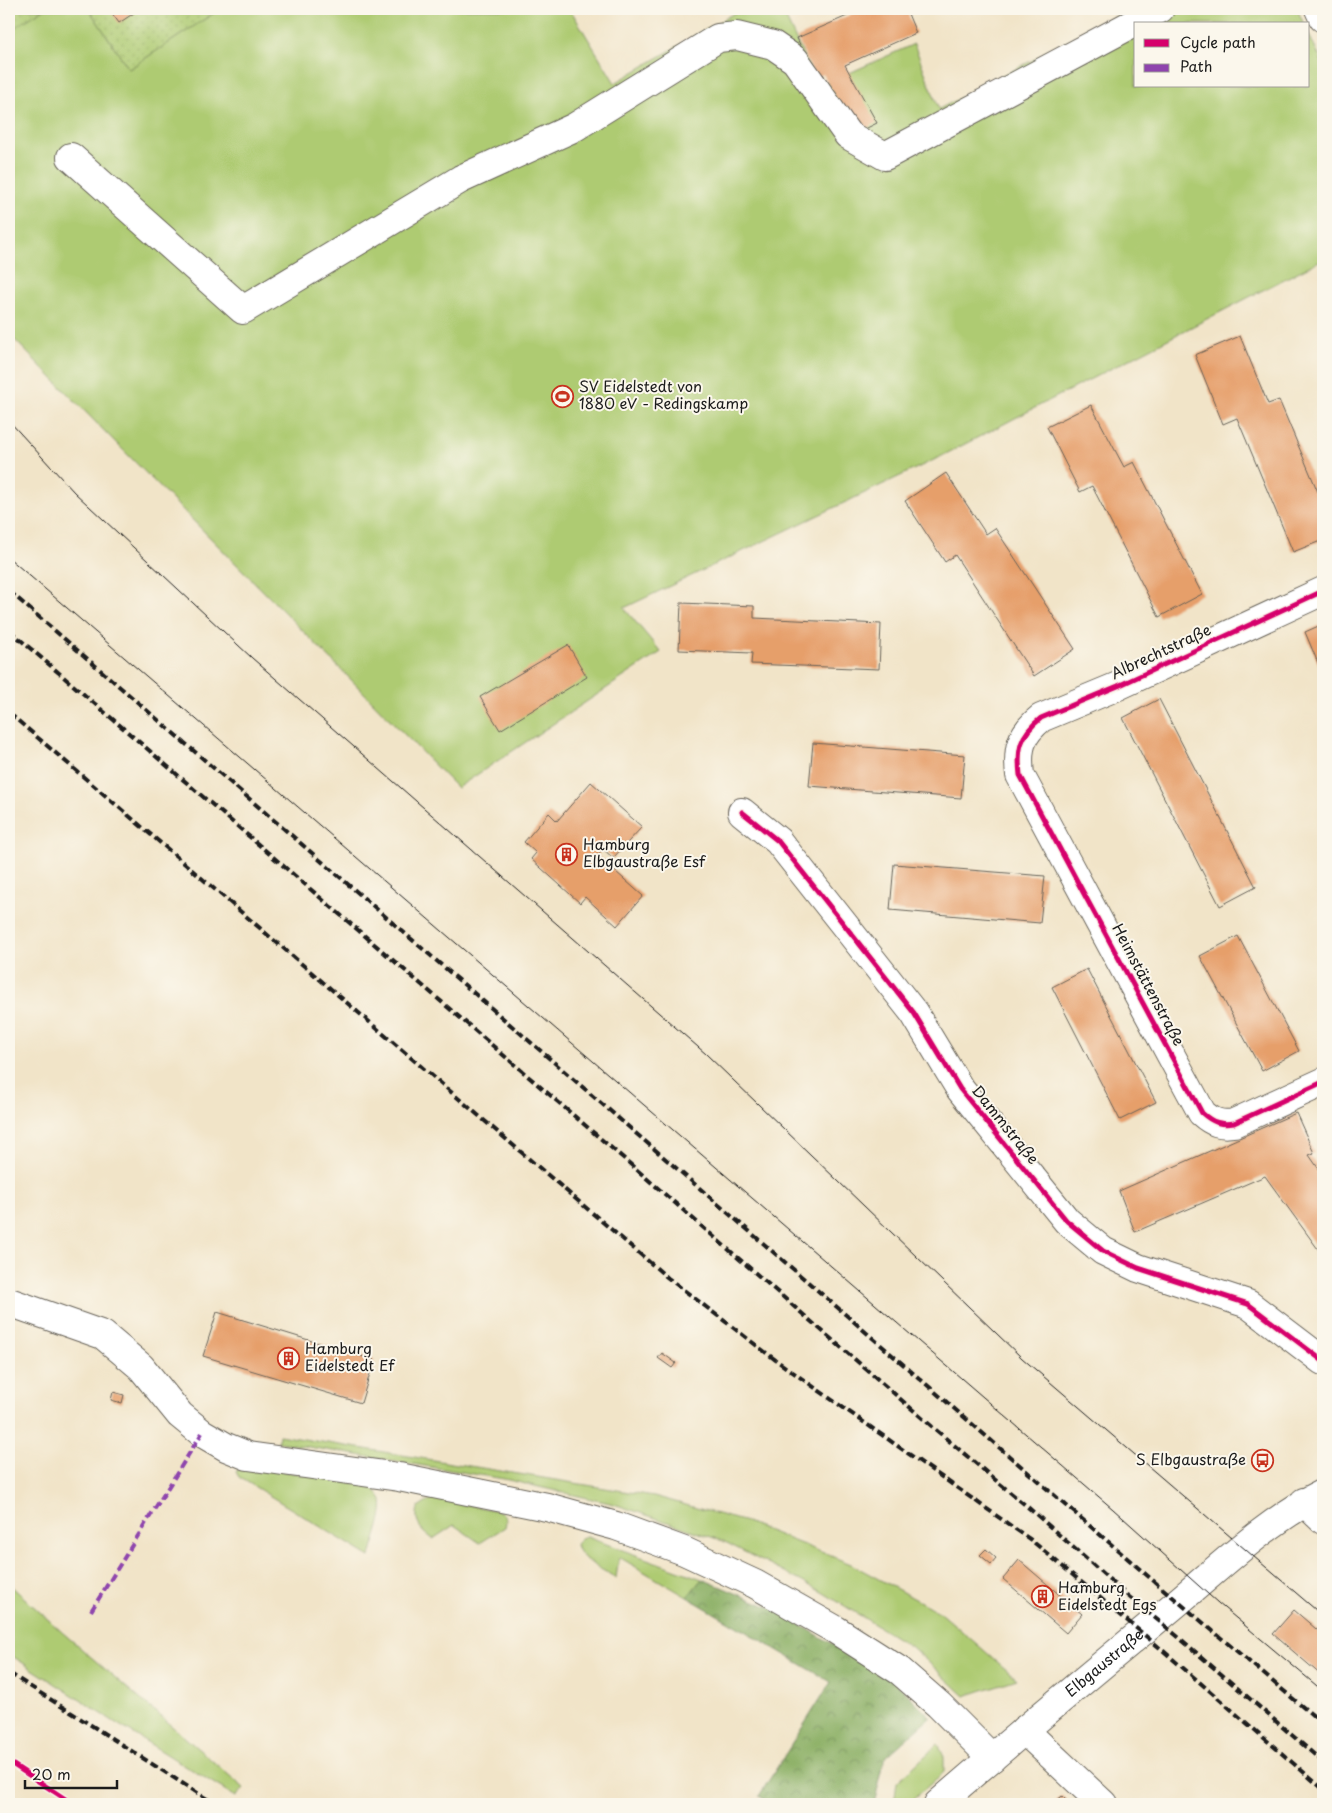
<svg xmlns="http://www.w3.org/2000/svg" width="1332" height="1813" font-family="'Playpen Sans',sans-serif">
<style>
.green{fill:#aecb72;stroke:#657447}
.forest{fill:url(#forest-crowns);stroke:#536640}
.garden{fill:url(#garden-dots);stroke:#657447}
.building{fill:#e69f6b}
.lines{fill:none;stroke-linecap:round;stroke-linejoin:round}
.minor-casing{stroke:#676258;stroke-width:30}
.major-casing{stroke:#676258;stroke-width:30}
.minor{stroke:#fff;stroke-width:28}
.major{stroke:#fff;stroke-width:28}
.tram{stroke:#1c1c1c;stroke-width:1}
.rail{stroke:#1c1c1c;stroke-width:4;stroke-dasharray:8 4;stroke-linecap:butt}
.quiet{stroke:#8e44ad;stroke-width:4;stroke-dasharray:8 4;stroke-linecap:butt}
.cycleway-casing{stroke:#fbf7ec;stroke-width:8}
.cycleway{stroke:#d6006c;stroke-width:5}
.labels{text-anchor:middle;stroke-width:4;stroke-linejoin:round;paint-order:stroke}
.poi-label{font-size:15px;fill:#1c1c1c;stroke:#fbf7ec;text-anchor:start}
.street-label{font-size:15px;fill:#1c1c1c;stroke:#fbf7ec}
</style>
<defs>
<pattern id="forest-crowns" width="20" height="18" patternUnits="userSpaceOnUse" patternTransform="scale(1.25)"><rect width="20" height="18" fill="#8aaf64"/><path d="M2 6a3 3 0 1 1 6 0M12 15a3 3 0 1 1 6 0" fill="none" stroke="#708e52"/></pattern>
<pattern id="garden-dots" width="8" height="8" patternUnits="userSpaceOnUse" patternTransform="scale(1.25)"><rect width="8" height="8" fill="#aecb72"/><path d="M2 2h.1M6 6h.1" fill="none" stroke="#95ae62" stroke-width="1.8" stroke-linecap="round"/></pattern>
</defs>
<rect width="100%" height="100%" fill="#fbf7ec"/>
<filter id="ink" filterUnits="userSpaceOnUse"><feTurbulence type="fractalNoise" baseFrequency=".02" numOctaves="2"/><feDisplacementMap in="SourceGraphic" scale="10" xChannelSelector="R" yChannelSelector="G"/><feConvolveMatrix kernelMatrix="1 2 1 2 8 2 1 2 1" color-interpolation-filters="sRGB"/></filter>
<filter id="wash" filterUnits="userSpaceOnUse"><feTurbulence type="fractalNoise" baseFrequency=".0096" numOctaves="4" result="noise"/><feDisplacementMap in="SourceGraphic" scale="20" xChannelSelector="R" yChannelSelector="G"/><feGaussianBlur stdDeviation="1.12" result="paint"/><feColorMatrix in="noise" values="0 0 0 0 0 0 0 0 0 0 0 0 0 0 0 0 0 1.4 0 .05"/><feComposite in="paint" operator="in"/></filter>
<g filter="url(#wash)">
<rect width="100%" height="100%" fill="#f1e4c8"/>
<!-- green -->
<g class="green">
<path d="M44,9H89L129,69L220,9H570L615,83L734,13L783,12L818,87L914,44L939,109L1131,9H1297L1304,24H1136V86H1308V33L1323,64V259L938,458L624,608L661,652L457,788C309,635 157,486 9,334V31Z"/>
<path d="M279,1435L654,1496L746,1522L851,1564L941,1613L1017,1679L965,1696L913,1648L822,1592L723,1541L614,1504L504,1479L278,1442Z"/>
<path d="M245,1465L366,1485C372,1488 378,1492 381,1498C387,1510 373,1543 370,1557L239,1477L236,1472L239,1468Z"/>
<path d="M433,1498L499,1511C506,1515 507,1519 505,1527L480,1543L454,1525L433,1539C421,1530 414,1524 418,1508Z"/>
<path d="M587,1537L702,1579L687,1597L619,1557L616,1578C604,1570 578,1560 576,1544L581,1539Z"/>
<path d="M9,1584L63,1633L244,1788L236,1797L116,1723L9,1654Z"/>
<path d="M938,1744L944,1757V1772L908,1804H894L897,1782Z"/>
</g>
<!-- forest -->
<path class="forest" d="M702,1579L774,1609L893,1680L931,1717L885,1758L874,1804H772L759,1796L831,1682L687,1597Z"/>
<!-- garden -->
<g class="garden">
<path d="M9,9H44L9,31Z"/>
<path d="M89,9H220L129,69Z"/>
</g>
<g id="blocks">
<!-- building -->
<g class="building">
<path d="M109,9H140L119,23Z"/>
<path d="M863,9H906L916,33L845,65L877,123L855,134L823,74L815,78L797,38Z"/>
<path d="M9,142L13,148L11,160L9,161Z"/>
<path d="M1240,336L1268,404L1279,400L1323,504V540L1293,552L1237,418L1223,424L1195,355Z"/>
<path d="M1091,405L1124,467L1134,462L1202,594L1159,617L1092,486L1080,492L1047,427Z"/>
<path d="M946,473L986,534L995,528L1075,649L1034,676L955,555L945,562L905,501Z"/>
<path d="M681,603L754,606V618L881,624L879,669L751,664L752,653L679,650Z"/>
<path d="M1323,624V675L1305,632Z"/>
<path d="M568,645L587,677L500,730L480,697Z"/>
<path d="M1159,699L1256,887L1220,906L1123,718Z"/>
<path d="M813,743L965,755L961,798L809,786Z"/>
<path d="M591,782L642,827L613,858L603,849L597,855L643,896L617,926L585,897L580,903L531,859L536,853L524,842L549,813L557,821Z"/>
<path d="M894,864L1045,876L1040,923L890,910Z"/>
<path d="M1238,936L1299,1051L1262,1071L1200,956Z"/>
<path d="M1087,969L1156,1102L1120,1120L1052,987Z"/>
<path d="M1296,1113L1314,1153L1309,1155L1323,1175V1256L1265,1176L1135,1232L1119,1191Z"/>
<path d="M217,1312L374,1360L361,1403L203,1356Z"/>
<path d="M662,1353L676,1363L672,1368L658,1358Z"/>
<path d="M113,1392L124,1395L122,1403L111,1400Z"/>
<path d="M986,1549L996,1558L991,1564L980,1555Z"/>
<path d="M1019,1560L1082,1614L1066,1633L1003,1579Z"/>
<path d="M1294,1610L1323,1635L1322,1676L1273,1634Z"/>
<path d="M1062,1796L1070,1804H1053Z"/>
</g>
</g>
</g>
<g filter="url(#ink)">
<use href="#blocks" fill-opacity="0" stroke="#676258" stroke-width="1"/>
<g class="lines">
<defs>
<g id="minor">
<path d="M1319,9L1323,18"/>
<path d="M71,157L243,310L461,179L575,127L718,38L737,36L773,45L795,60L848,135L885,156L1160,9"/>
<path d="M1323,591L1118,686L1041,718C1020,735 1017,749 1020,775L1202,1113C1213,1123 1221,1125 1234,1123L1323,1082"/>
<path d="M742,812L778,841L914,1013L960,1089L1067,1221L1103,1251L1138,1268L1248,1304L1323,1361"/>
<path d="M9,1302L103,1335L141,1367L180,1415L202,1433L226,1447L248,1456L399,1477L547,1507L616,1526L684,1551L755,1584L836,1630L900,1671L939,1705L992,1758"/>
<path d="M1304,1502L1323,1520"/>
<path d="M1024,1730L1103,1804"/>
</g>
<g id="major">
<path id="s1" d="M938,1804C1015,1737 1094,1672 1172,1607C1220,1567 1267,1521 1323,1493"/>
</g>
</defs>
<!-- minor casing -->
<use href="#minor" class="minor-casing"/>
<!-- major casing -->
<use href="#major" class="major-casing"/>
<!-- minor -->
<use href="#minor" class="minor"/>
<!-- major -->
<use href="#major" class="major"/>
<!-- tram -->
<g class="tram">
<path d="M9,421L74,492L252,658L706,1054L1022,1358L1323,1616"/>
<path d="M9,558L1113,1509L1218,1603L1323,1691"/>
</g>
<!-- rail -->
<g class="rail">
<path d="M9,591L1149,1577L1323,1724"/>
<path d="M9,630L629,1163L936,1430L1030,1509L1128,1596L1176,1635L1323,1762"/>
<path d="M9,713L668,1278L777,1361L1031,1540L1160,1648L1323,1789"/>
<path d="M9,1673L215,1804"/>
</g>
<!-- quiet -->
<path class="quiet" d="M91,1611L202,1433"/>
<defs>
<g id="cycleway">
<path d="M1323,591L1118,686L1041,718C1020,735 1017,749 1020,775L1202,1113C1213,1123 1221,1125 1234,1123L1323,1082"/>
<path d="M742,812L778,841L914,1013L960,1089L1067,1221L1103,1251L1138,1268L1248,1304L1323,1361"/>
<path d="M9,1762L73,1804"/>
</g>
</defs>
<!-- cycleway casing -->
<use href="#cycleway" class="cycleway-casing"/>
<!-- cycleway -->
<use href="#cycleway" class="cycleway"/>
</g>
</g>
<!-- icons -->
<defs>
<symbol id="stadium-ring" viewBox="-11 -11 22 22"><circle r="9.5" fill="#fbf7ec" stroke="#c8321e" stroke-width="1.5"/><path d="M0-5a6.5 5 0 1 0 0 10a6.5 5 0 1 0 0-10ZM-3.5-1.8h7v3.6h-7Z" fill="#c8321e"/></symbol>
<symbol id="building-ring" viewBox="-11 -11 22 22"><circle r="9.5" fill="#fbf7ec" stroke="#c8321e" stroke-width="1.5"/><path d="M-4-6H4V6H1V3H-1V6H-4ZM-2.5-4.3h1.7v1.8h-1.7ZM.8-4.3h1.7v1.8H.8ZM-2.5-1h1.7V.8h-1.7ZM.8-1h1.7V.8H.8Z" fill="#c8321e"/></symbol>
<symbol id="bus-ring" viewBox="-11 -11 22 22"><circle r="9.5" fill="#fbf7ec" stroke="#c8321e" stroke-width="1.5"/><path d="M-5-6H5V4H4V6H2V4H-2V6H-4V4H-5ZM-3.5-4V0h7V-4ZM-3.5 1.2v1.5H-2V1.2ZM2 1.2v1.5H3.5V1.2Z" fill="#c8321e"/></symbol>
</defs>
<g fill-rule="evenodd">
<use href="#stadium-ring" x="550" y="384" width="25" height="25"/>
<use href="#building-ring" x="554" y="842" width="25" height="25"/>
<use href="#building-ring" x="276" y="1346" width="25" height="25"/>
<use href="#bus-ring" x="1250" y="1448" width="25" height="25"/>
<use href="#building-ring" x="1030" y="1584" width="25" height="25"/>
</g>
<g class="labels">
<!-- poi labels -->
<g class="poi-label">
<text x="579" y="392">SV Eidelstedt von<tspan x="579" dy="17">1880 eV - Redingskamp</tspan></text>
<text x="583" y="850">Hamburg<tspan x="583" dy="17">Elbgaustraße Esf</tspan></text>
<text x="305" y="1354">Hamburg<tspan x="305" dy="17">Eidelstedt Ef</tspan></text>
<text x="1246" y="1465" text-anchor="end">S Elbgaustraße</text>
<text x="1058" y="1593">Hamburg<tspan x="1058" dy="17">Eidelstedt Egs</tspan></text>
</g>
<!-- street labels -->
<g class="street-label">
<text transform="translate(1161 652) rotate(-25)" y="5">Albrechtstraße</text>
<text transform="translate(1148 985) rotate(62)" y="5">Heimstättenstraße</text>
<text transform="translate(1005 1125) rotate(51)" y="5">Dammstraße</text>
<text dy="5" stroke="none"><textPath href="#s1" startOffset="218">Elbgaustraße</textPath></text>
</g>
</g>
<!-- margin -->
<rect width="1332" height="1813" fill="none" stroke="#fbf7ec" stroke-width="30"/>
<!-- legend -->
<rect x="1134" y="22" width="175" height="65" fill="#fbf7ec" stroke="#a29f99"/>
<rect x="1144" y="39" width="25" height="8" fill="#d6006c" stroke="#a29f99"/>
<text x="1180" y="48" font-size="15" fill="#1c1c1c">Cycle path</text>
<rect x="1144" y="64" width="25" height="8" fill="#8e44ad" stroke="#a29f99"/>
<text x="1180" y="72" font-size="15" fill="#1c1c1c">Path</text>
<!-- scale -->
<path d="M25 1780v8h92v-8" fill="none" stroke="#1c1c1c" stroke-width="2.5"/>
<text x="32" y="1780" font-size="15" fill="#1c1c1c" stroke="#fbf7ec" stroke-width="4" paint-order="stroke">20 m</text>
</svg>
